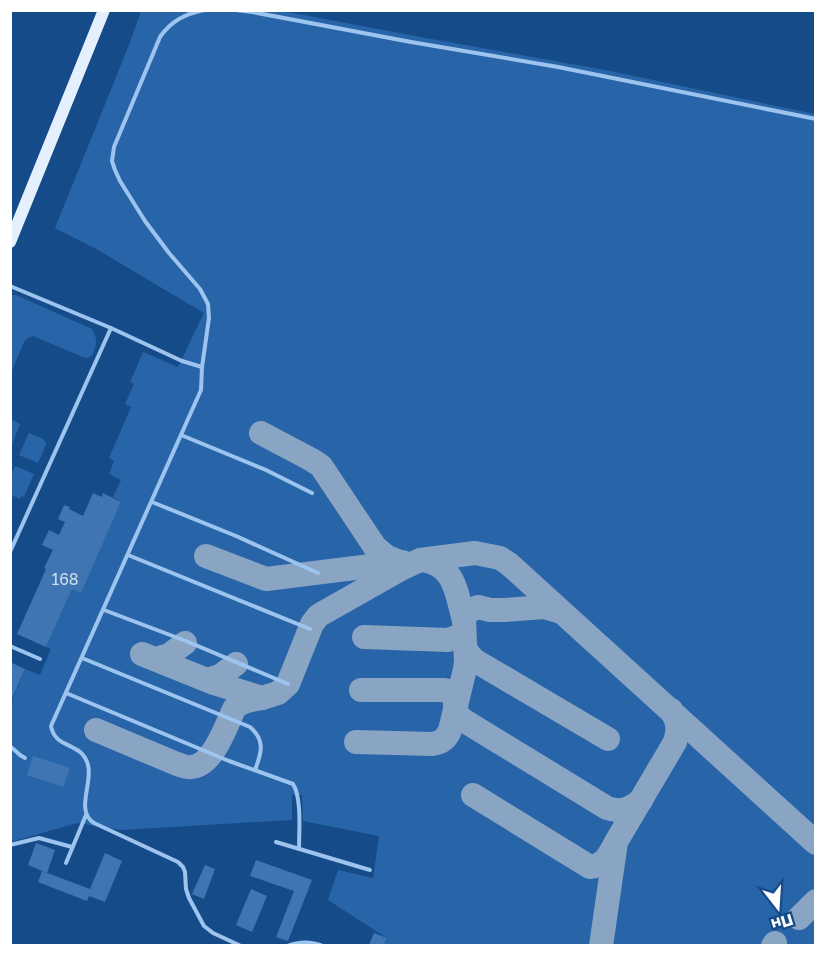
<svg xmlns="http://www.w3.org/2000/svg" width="826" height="956" font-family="'Golos Text',sans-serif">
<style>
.green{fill:#2865a8}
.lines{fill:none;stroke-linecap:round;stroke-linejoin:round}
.taxiway{stroke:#8aa5c4;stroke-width:24}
.building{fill:#3e75b2}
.lane{stroke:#9dc4ef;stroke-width:4}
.primary{stroke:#e5f0ff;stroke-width:12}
.labels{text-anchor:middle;stroke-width:6;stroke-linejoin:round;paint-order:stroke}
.number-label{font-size:16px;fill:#cfdcec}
</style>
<rect width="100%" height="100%" fill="#164b89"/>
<!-- green -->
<g class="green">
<path d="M141,11H282L420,37L605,70L815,114V945H384L387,938L328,900L338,870L373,878L379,836L303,821L302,795H292V820L120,830L77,823L11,842L10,718L12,714L11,713V703L25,669L40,675L51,649L46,647L72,589L81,592L121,502L113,497L121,480L109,474L114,461L109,458L131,407L125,404L134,384L130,382L143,352L178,367L204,313L98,250L55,228L129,45Z"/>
<path d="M11,295H16L92,329C98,339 97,345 92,356L87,358L83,357L33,336L28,338L24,342L11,373Z"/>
<path d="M11,419L20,424L11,447Z"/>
<path d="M29,433C36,436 46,438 46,445L38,463L19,455Z"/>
<path d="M15,466L34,474L24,497L21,496L20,499L11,495V475Z"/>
</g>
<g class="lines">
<!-- taxiway -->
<g class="taxiway">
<path d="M261,433L312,460L321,466L375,547L387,557L400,562"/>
<path d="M206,556L266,579L403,562"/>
<path d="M422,560C454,565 456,590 463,617"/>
<path d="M364,637L448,640L459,636L464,631"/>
<path d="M465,645L464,616L469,611L478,607L490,610H505L544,607L561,612"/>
<path d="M142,654L214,683L262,698L278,693L288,684L312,624L318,616L323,613L399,570L420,560L475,553L500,558L509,564L816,843"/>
<path d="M156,659L169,655L185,643"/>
<path d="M207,680L220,676L236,664"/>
<path d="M361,690H445L452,694L456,703"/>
<path d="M455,707L457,714L463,720L607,808C621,813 630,809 641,800"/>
<path d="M96,730L177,764C181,765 186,768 191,767C213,766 226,726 234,709C241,700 252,700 262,698"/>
<path d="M356,742L432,744C441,743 447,738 450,730L465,669L466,660L465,645L467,652L474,660L608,739"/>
<path d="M473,795L590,867C604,866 609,855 615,844"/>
<path d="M799,918L816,901"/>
<path d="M601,946L616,842L675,742C679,730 678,721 671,710"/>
<path d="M773,946L775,943"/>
</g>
</g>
<!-- building -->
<g class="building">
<path d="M93,493L102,497L103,493L121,502L81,593L72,589L46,647L17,634L46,569L44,568L53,550L42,545L49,530L59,535L65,522L58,519L64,505L70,507L69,509L83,516Z"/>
<path d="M10,662L25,669L10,703Z"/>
<path d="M33,756L70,768L63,787L27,775Z"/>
<path d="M36,843L55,850L47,873L28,865Z"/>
<path d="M105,853L122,861L105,902L89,896L87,901L38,882L42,871L90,889Z"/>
<path d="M256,860L312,880L288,941L276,937L294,891L250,876Z"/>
<path d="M205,865L215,869L204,899L192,894Z"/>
<path d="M251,889L267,896L252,932L236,925Z"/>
<path d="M374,933L387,938L384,945H369Z"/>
</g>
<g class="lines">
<!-- lane -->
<g class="lane">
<path d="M204,10C185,14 171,21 160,37L114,147L112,161L115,170L120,181L145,221L169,253L200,289L208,304L209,318L202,367L201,390L51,726C55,750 82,741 88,765C93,783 75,811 94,823L178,862L183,867L185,872L186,889L189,898L204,926L213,933L241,946"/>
<path d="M236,10L252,12L411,42L558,67L816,119"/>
<path d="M10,286L111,328L10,552"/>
<path d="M111,328L182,361L202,367"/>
<path d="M181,435L266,470L312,493"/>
<path d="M152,502L236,536L318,573"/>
<path d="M128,555L310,629"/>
<path d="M104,610L186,641L288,684"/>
<path d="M10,646L40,659"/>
<path d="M82,658L250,727C265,740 262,752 255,770"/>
<path d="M66,693L229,761L293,784C302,798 299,832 299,849"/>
<path d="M10,746L20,755L25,758"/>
<path d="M276,842L370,870"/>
<path d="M10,845L39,838L72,847"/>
<path d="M66,863L86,815"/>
<path d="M287,946C300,941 311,941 323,946"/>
</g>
<!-- primary -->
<path class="primary" d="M10,242L104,10"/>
</g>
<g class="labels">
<!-- number labels -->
<g class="number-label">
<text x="65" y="585">168</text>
</g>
</g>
<!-- border -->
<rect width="826" height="956" fill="none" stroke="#ffffff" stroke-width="24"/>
<!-- north arrow -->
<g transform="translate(778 908) rotate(163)" stroke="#164b89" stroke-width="4.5" paint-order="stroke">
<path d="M0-4.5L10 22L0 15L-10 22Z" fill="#ffffff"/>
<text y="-9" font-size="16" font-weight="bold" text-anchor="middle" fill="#ffffff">Пн</text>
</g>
</svg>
